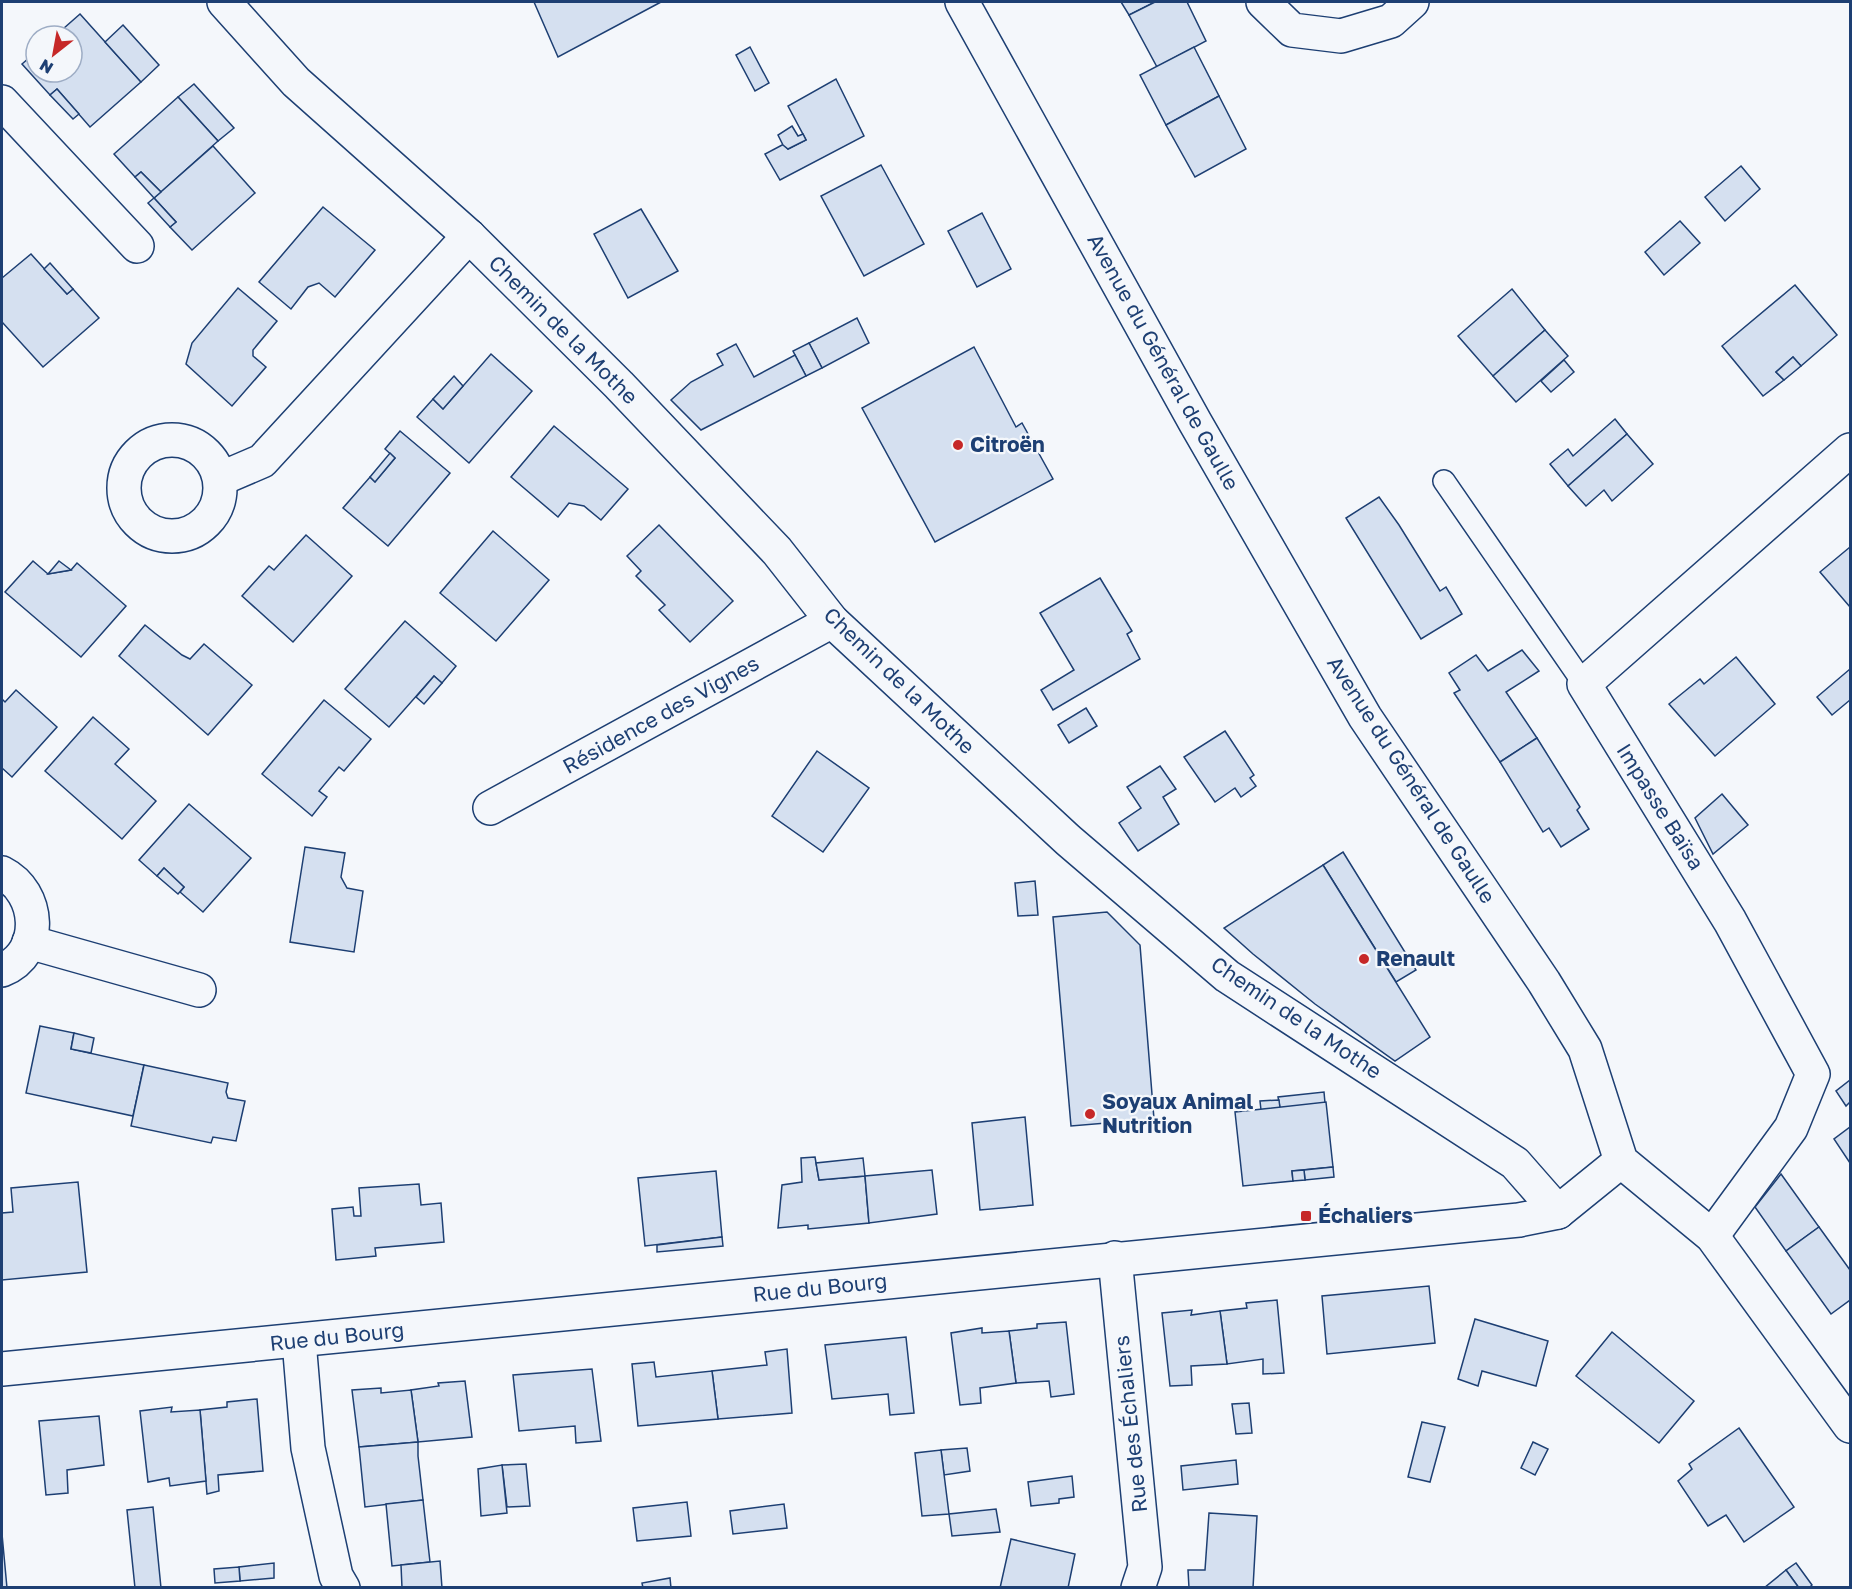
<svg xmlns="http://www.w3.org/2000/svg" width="1852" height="1589" font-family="'Golos Text',sans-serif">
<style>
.building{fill:#d5e0f0;stroke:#1d3f73;stroke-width:1.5}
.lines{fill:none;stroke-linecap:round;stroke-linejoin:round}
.service-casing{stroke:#1d3f73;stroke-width:24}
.minor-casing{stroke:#1d3f73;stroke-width:36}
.tertiary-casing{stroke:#1d3f73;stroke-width:36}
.secondary-casing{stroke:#1d3f73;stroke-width:36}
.service{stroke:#f4f7fb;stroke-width:21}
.minor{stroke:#f4f7fb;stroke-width:33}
.tertiary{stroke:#f4f7fb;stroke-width:33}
.secondary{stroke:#f4f7fb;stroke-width:33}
.poi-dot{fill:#c62828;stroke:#f4f7fb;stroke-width:2}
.labels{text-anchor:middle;stroke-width:4.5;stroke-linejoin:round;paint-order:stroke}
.street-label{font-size:21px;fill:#1d3f73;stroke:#f4f7fb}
.poi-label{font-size:21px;font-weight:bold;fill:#1d3f73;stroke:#f4f7fb;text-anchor:start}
</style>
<rect width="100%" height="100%" fill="#f4f7fb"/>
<!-- building -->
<g class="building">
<path d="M534,2H661L558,57Z"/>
<path d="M1121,2H1155L1129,15Z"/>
<path d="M1155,2H1187L1206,41L1157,67L1129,15Z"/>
<path d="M80,14L141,82L90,127L57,89L50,95L22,64L36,52V72H72V36H55Z"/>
<path d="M123,25L159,65L141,82L105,42Z"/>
<path d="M750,47L769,83L755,91L736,55Z"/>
<path d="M1194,47L1219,96L1166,125L1140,75Z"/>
<path d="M836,79L864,136L780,180L765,154L784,144L788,149L806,140L788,106Z"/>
<path d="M194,84L234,128L218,141L178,97Z"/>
<path d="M57,89L79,114L73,119L50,95Z"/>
<path d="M1219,96L1246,149L1195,177L1166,125Z"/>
<path d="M178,97L218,141L161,192L141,172L135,177L114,154Z"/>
<path d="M792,126L798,136L803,134L806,140L788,149L783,145L778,135Z"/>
<path d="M213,146L255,193L192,250L170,227L176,222L154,198Z"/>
<path d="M881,165L924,244L864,276L821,196Z"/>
<path d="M1741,166L1760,189L1725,221L1705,197Z"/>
<path d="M141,172L161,192L154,198L135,177Z"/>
<path d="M154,198L176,222L170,227L148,203Z"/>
<path d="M323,207L375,250L335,297L319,283L308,287L291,309L259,282Z"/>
<path d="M641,209L678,271L628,298L594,234Z"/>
<path d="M982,213L1011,269L977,287L948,231Z"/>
<path d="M1680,221L1700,243L1664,275L1645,252Z"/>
<path d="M31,254L67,294L73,289L99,318L43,367L2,322V278Z"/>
<path d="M50,263L73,289L67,294L44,269Z"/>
<path d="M1795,285L1837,335L1801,366L1793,357L1776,372L1784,380L1763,396L1722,346Z"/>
<path d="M238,288L277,321L253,350V356L266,367L232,406L186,364L192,343Z"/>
<path d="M1512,289L1545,330L1493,376L1458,336Z"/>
<path d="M857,318L869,343L822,368L809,343Z"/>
<path d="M1545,330L1568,356L1516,402L1493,376Z"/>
<path d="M809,343L822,368L806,376L793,351Z"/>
<path d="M736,344L754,377L795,355L806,376L701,430L671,400L691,382L723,365L717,354Z"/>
<path d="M974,347L1016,427L1022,423L1053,479L935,542L862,408Z"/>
<path d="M491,354L532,391L469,463L417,417L433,399L443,409Z"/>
<path d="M1793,357L1801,366L1784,380L1776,372Z"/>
<path d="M1564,360L1574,372L1551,392L1541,381Z"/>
<path d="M454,376L463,386L443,409L433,399Z"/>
<path d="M1615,419L1627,434L1568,486L1550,464L1568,449L1573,456Z"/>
<path d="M554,426L628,489L601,520L584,506L569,503L558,517L511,477Z"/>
<path d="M400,431L450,473L388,546L343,508L370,477L375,482L395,458L385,449Z"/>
<path d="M1627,434L1653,464L1612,501L1604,490L1586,506L1568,486Z"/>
<path d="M390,453L395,458L375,482L370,477Z"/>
<path d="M1379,497L1399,525L1440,591L1446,587L1462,614L1421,639L1346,518Z"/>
<path d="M659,525L733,601L690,642L659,610L665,605L636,576L641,571L627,556Z"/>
<path d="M493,531L549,580L496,641L440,593Z"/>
<path d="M306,535L352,576L293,642L242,596L269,566L274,570Z"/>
<path d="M1850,547V607L1820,572Z"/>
<path d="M33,561L48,574L71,570L77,563L126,606L81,657L5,592Z"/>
<path d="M59,561L71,570L48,574L54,567Z"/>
<path d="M1100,578L1132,631L1127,634L1140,659L1053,710L1041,690L1074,670L1040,613Z"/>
<path d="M405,621L456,666L442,683L434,676L389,727L345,689Z"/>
<path d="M145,625L182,655L190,659L204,644L252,685L208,735L119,656Z"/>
<path d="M1522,650L1539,671L1506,692L1537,738L1500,762L1454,693L1460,690L1449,673L1476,655L1488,671Z"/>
<path d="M1736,657L1775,704L1715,756L1669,704L1700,679L1704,684Z"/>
<path d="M1850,669V700L1832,715L1817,697Z"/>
<path d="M434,676L442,683L424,704L416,697Z"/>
<path d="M16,690L57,727L12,777L2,768V699L5,702Z"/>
<path d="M324,700L371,739L344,771L339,767L319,791L327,797L312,816L262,774Z"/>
<path d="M1086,708L1097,726L1069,743L1058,725Z"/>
<path d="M93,717L129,749L115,764L156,801L122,839L45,771Z"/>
<path d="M1225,731L1254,775L1250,778L1256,786L1241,797L1235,788L1215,802L1184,757Z"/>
<path d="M1537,738L1580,807L1577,810L1589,829L1561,847L1549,828L1543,832L1500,762Z"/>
<path d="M817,751L869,788L823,852L772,816Z"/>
<path d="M1160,766L1176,789L1163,797L1179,824L1138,851L1119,823L1141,808L1127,787Z"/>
<path d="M1722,794L1748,825L1713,854L1695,818Z"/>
<path d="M189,804L251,858L203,912L180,892L184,887L164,868L157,876L139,860Z"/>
<path d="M305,847L345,853L341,877L347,888L363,891L354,952L290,942Z"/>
<path d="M1343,852L1416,970L1396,982L1323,865Z"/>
<path d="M1323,865L1430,1037L1395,1061L1315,1004L1253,954L1224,928Z"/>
<path d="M164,868L184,887L178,894L157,876Z"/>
<path d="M1035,881L1038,915L1018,916L1015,883Z"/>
<path d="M1107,912L1140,945L1154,1119L1071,1126L1053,917Z"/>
<path d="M40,1026L74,1033L71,1049L144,1065L133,1116L26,1093Z"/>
<path d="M74,1033L94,1038L91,1053L71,1049Z"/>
<path d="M144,1065L228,1083L226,1092L228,1098L245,1101L236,1141L213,1137L211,1143L131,1126Z"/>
<path d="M1850,1080V1102L1846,1106L1836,1091Z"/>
<path d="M1324,1092L1325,1103L1280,1108L1278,1097Z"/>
<path d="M1279,1100L1280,1108L1261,1110L1260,1101Z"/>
<path d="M1326,1102L1333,1167L1292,1171L1293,1181L1243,1186L1235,1112Z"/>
<path d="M1025,1117L1033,1205L980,1210L972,1123Z"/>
<path d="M1850,1127V1163L1834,1139Z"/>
<path d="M815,1157L819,1180L865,1176L869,1223L808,1229V1225L778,1228L782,1185L802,1182L801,1158Z"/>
<path d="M863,1158L865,1176L819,1180L816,1163Z"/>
<path d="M1333,1167L1334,1177L1305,1180L1304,1170Z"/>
<path d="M932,1170L937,1214L869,1223L865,1176Z"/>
<path d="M1304,1170L1305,1180L1293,1181L1292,1171Z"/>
<path d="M716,1171L722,1237L645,1246L638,1178Z"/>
<path d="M1781,1174L1819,1227L1786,1251L1755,1207Z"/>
<path d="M78,1182L87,1272L2,1280V1213L13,1212L11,1188Z"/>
<path d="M419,1184L421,1205L441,1203L444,1242L375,1248L376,1256L336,1260L332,1209L353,1207L354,1216H361L359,1188Z"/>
<path d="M1819,1227L1850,1270V1300L1831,1314L1786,1251Z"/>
<path d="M722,1237L723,1246L657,1252V1245Z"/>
<path d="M1429,1286L1435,1343L1327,1354L1322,1296Z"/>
<path d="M1277,1300L1284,1373L1263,1374V1359L1227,1364L1220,1311L1247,1308L1246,1303Z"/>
<path d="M1192,1310L1191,1315L1220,1311L1227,1364L1191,1366L1192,1385L1170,1386L1162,1313Z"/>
<path d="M1475,1319L1548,1341L1536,1386L1482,1371L1478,1386L1458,1379Z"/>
<path d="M1066,1322L1074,1394L1051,1397L1049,1381L1016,1383L1009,1331L1037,1328V1324Z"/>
<path d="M982,1328V1333L1009,1331L1016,1383L980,1388L981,1403L960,1405L951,1333Z"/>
<path d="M1612,1332L1694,1401L1659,1443L1576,1376Z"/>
<path d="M906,1337L914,1413L890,1415L888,1394L832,1399L825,1345Z"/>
<path d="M787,1349L792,1413L718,1419L712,1371L767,1365L765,1352Z"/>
<path d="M654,1362L656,1377L712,1371L718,1419L638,1426L632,1364Z"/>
<path d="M592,1369L601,1441L576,1443L575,1426L519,1431L513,1375Z"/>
<path d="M465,1381L472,1437L418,1442L411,1390L439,1386L438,1383Z"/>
<path d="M381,1388V1393L411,1390L418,1442L359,1447L352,1390Z"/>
<path d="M257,1399L263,1471L218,1475L219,1491L207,1494L200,1410L227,1407V1402Z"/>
<path d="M1249,1403L1252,1433L1236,1434L1232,1404Z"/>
<path d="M172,1407L171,1412L200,1410L206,1481L170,1486L169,1478L148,1482L140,1411Z"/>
<path d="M99,1416L104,1465L67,1470L68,1493L46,1495L39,1421Z"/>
<path d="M1422,1422L1445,1427L1430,1482L1408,1477Z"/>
<path d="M1739,1428L1794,1507L1744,1542L1726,1515L1708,1526L1678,1481L1692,1469L1689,1464Z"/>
<path d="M418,1442V1456L423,1500L365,1507L359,1447Z"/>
<path d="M1533,1442L1548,1449L1535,1475L1521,1468Z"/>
<path d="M967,1448L970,1471L944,1475L941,1450Z"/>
<path d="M941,1450L949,1514L922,1516L915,1453Z"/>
<path d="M1236,1460L1238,1484L1183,1490L1181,1466Z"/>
<path d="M526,1464L530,1506L507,1507L502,1465Z"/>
<path d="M502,1465L507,1513L481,1516L478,1469Z"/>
<path d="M1072,1476L1074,1497L1059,1499V1503L1031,1506L1028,1482Z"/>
<path d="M423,1500L430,1562L392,1566L386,1504Z"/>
<path d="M687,1502L691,1536L637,1541L633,1508Z"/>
<path d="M784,1504L787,1528L733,1534L730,1511Z"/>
<path d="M153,1507L161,1588H135L127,1510Z"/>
<path d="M996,1509L1000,1532L952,1536L949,1514Z"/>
<path d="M1209,1513L1257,1516L1253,1588H1189L1188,1570H1205Z"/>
<path d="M2,1534L7,1588H2Z"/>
<path d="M1011,1539L1075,1554L1068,1588H1000Z"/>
<path d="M440,1561L442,1588H402L401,1565Z"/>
<path d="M274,1563V1578L240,1581L239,1567Z"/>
<path d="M1796,1563L1812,1585L1809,1588H1799L1786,1570Z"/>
<path d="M239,1567L240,1581L215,1583L214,1569Z"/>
<path d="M1786,1570L1799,1588H1764Z"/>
<path d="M670,1578L671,1588H643L642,1583Z"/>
</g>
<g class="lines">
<defs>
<path id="service" d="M1444,481L1584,684"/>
<g id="minor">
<path d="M224,2L296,82L469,236L619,385L777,551L832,621L1068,840L1227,976L1515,1163L1558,1212"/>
<path d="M1263,2L1292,30L1341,36L1391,21L1412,2"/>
<path d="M2,102L137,246"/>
<circle cx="172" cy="488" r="48"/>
<path d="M220,479L262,461L469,236"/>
<path d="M490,808L832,621"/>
<path d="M2,873C40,892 45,953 2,970"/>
<path d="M29,942L199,990"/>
<path d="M1712,1236L1791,1128L1813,1074L1730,921L1584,684L1850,450"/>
<path d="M1115,1258L1145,1567L1138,1588"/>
<path d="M299,1341L308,1448L336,1576L343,1588"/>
</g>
<path id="tertiary" d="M2,1369L1519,1220L1558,1212L1621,1161"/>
<path id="secondary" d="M962,2L1195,422L1365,717L1544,982L1585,1049L1621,1161L1712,1236L1850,1426"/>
</defs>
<!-- service casing -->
<use href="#service" class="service-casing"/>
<!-- minor casing -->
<use href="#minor" class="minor-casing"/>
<!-- tertiary casing -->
<use href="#tertiary" class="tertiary-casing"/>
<!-- secondary casing -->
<use href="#secondary" class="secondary-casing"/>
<!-- service -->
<use href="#service" class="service"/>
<!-- minor -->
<use href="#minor" class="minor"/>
<!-- tertiary -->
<use href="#tertiary" class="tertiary"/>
<!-- secondary -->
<use href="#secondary" class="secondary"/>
</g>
<!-- markers -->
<g class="poi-dot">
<circle cx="958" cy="445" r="6"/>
<circle cx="1364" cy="959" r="6"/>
<circle cx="1090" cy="1114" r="6"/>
<rect x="1300" y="1210" width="12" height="12" rx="3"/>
</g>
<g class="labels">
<!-- street labels -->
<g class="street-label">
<text transform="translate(563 330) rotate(45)" y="7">Chemin de la Mothe</text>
<text transform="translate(1163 362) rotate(61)" y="7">Avenue du Général de Gaulle</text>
<text transform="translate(899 681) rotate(44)" y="7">Chemin de la Mothe</text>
<text transform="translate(661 715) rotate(-29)" y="7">Résidence des Vignes</text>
<text transform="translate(1411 780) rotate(57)" y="7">Avenue du Général de Gaulle</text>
<text transform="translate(1660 807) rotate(58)" y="7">Impasse Baïsa</text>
<text transform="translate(1296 1018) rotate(34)" y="7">Chemin de la Mothe</text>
<text transform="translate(820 1288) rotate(-6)" y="7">Rue du Bourg</text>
<text transform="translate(337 1337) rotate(-6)" y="7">Rue du Bourg</text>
<text transform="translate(1131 1424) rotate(-96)" y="7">Rue des Échaliers</text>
</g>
<!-- poi labels -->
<g class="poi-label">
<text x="970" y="452">Citroën</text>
<text x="1376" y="966">Renault</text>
<text x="1102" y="1109">Soyaux Animal<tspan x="1102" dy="24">Nutrition</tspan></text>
<text x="1318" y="1223">Échaliers</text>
</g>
</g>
<!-- border -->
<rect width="1852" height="1589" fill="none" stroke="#1d3f73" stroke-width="6"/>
<!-- north arrow -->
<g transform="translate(54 54) rotate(211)"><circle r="28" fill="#f4f7fb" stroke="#9eadc5" stroke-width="1.5"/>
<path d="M0-4.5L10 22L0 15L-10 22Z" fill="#c62828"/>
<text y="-9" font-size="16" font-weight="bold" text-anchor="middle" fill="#1d3f73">N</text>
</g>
</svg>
